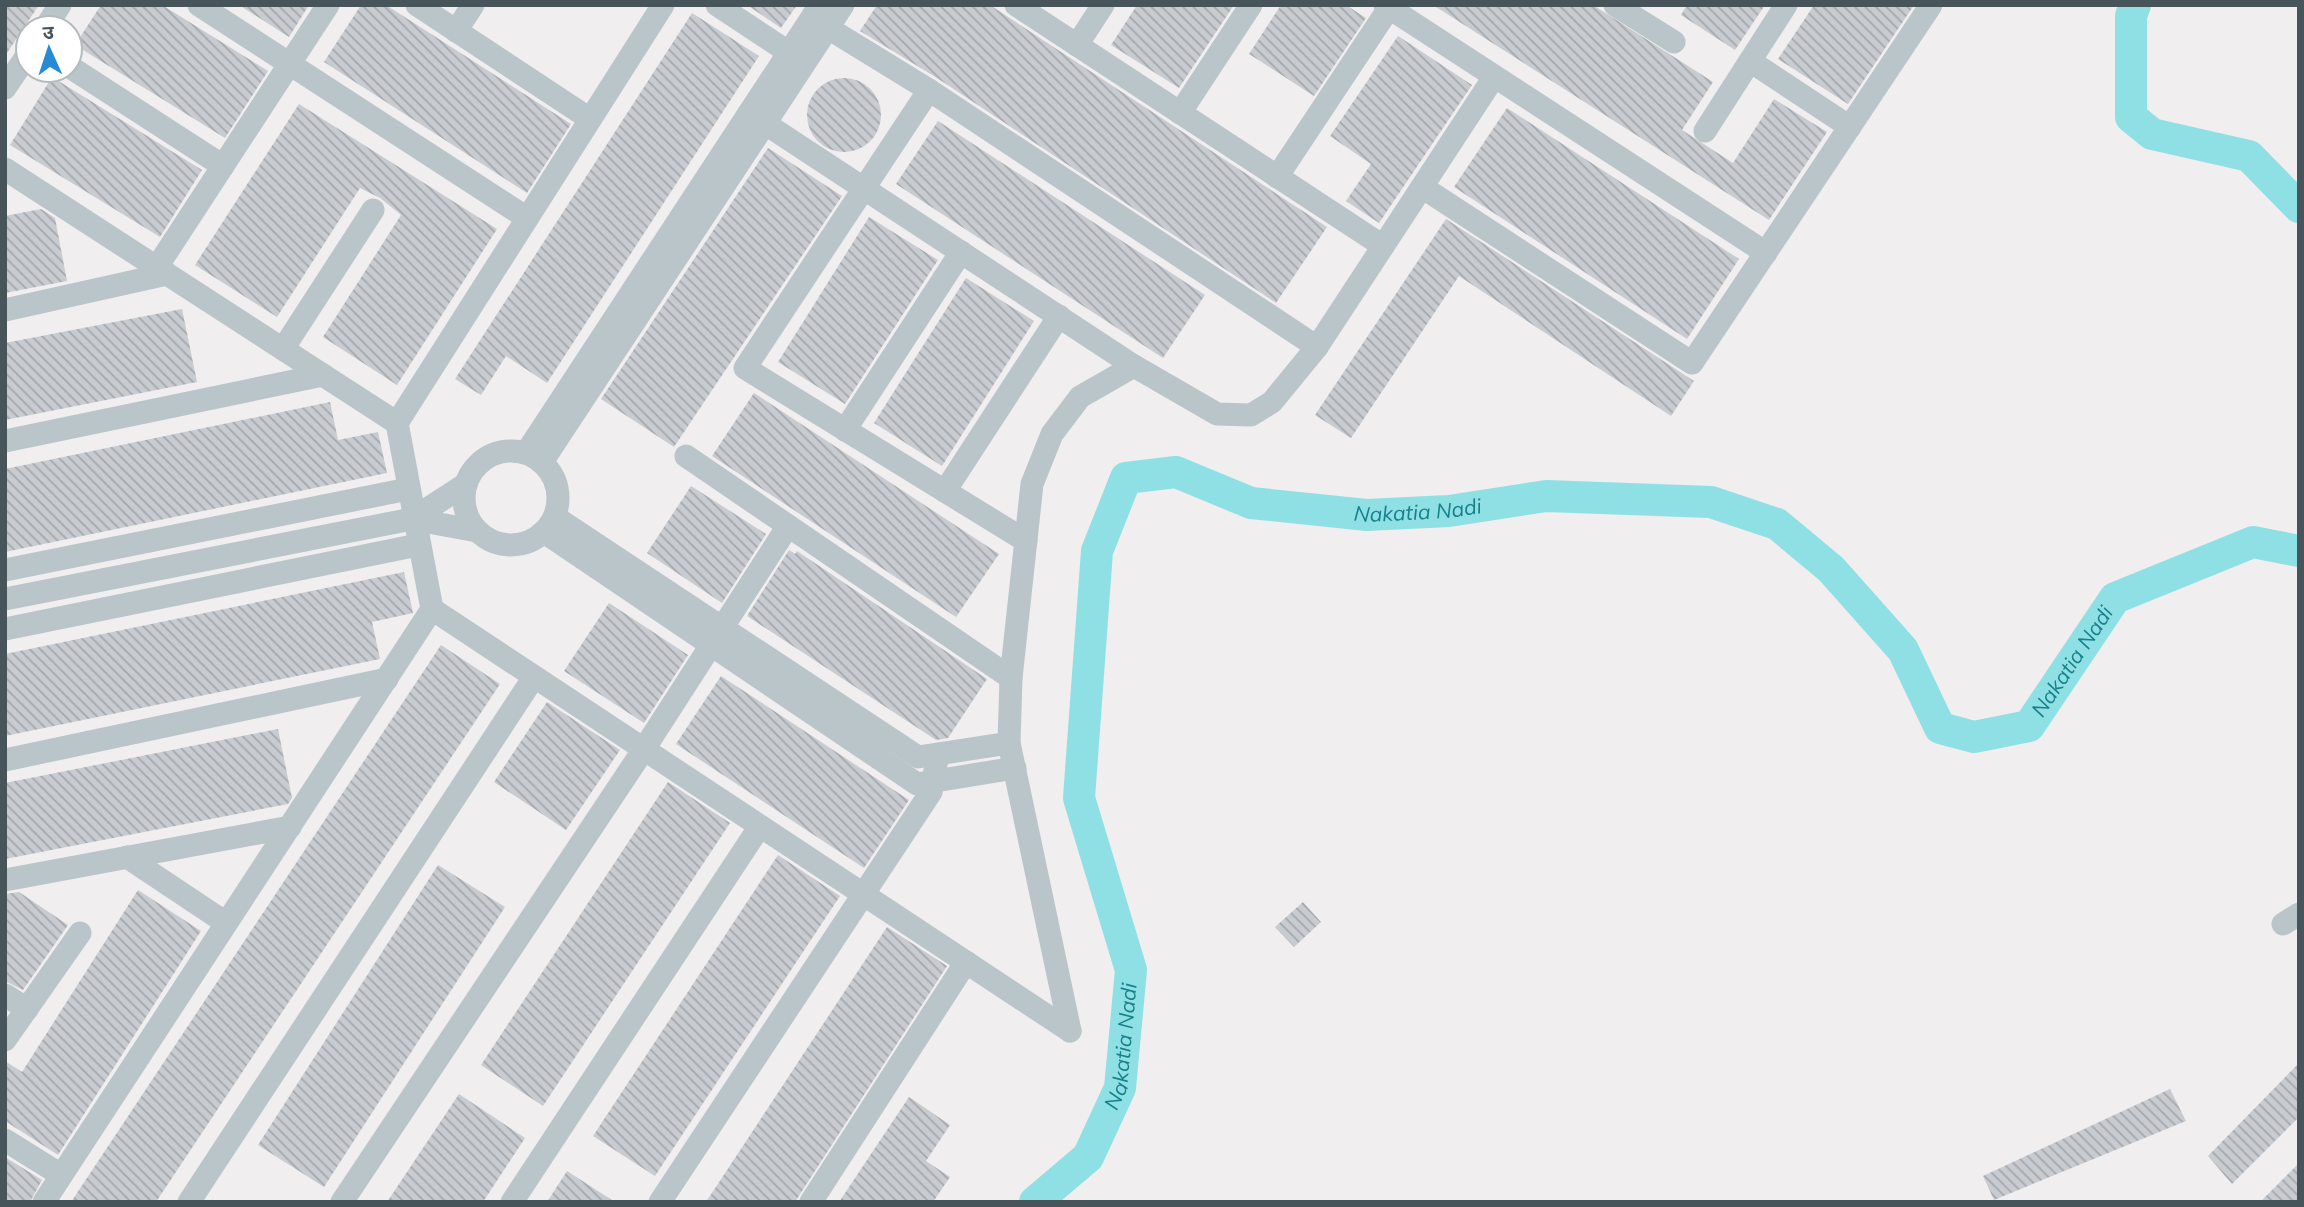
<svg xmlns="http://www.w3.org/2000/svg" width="2304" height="1207" font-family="Mulish,'Noto Sans Devanagari',sans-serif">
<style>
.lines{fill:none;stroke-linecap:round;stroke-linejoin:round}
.river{stroke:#8fe0e5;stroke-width:32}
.building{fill:url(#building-back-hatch)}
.minor{stroke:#bac5ca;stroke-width:23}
.labels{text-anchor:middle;stroke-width:5;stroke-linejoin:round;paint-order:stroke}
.water-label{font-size:21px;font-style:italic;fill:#158289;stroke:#fff}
</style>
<defs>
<pattern id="building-back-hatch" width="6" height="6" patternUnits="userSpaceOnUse" patternTransform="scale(1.75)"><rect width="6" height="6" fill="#c8ccd0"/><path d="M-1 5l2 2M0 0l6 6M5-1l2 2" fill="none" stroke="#a4a8ac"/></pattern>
</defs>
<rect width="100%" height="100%" fill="#f0eeee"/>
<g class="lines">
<!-- river -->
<g class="river">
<path d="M2135,5L2131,16V117L2152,134L2249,156L2299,207"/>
<path id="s1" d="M1035,1202L1088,1157L1120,1088L1131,970L1079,798L1097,551L1126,478L1176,472L1251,503L1367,515L1449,511L1546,496L1711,502L1777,524L1831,569L1903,650L1940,728L1974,737L2029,726L2115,598L2253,542L2299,551"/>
</g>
</g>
<!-- building -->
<g class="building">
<path d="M5,5H39L5,56Z"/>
<path d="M101,5H162L268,71L225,138L75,45Z"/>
<path d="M239,5H309L289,37Z"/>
<path d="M361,5H386L571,124L527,193L324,62Z"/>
<path d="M747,5H797L781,28Z"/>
<path d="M877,5H990L1327,227L1276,303L937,78L860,31Z"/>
<path d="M1137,5H1234L1179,88L1111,45Z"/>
<path d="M1281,5H1346L1366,18L1314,96L1249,54Z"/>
<path d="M1433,5H1593L1713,82L1682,130L1733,163L1774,99L1827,132L1769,220Z"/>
<path d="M1687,5H1765L1735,50L1681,15Z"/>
<path d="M1814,5H1914L1848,104L1778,59Z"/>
<path d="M692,13L759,56L547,383L506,356L481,395L455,379Z"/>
<path d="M1398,36L1472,85L1379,223L1346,201L1371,164L1330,136Z"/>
<path d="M52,77L202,170L160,237L10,145Z"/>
<circle cx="844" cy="115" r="37"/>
<path d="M299,104L497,229L397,385L323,337L401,215L380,198L360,188L277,317L195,265Z"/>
<path d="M1507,108L1739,259L1687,339L1454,187Z"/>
<path d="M938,121L1205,295L1163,358L896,184Z"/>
<path d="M768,148L842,196L674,447L601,399Z"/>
<path d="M41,209L55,218L67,281L5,293V216Z"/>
<path d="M869,217L938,260L845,404L778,362Z"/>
<path d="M1446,219L1694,381L1671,416L1459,276L1351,438L1315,415Z"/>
<path d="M966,278L1034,321L942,466L874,423Z"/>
<path d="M182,309L197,382L5,420V343Z"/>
<path d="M754,393L999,554L956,617L712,456Z"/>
<path d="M330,402L338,440L378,432L387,473L5,552V469Z"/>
<path d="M691,486L766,534L722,603L647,553Z"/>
<path d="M789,550L795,554L797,551L987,679L948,738L936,740L747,616Z"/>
<path d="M404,572L413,613L372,622L380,659L5,736V654Z"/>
<path d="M609,603L688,655L644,723L564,671Z"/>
<path d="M441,645L500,684L156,1202H71Z"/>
<path d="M721,676L909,800L864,868L676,744Z"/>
<path d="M547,702L620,750L566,830L494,782Z"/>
<path d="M278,729L292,798L288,804L5,859V783Z"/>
<path d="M668,782L730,823L543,1106L481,1065Z"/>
<path d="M778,855L840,896L655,1176L593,1136Z"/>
<path d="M438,865L505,907L324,1187L258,1145Z"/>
<path d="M138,890L201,931L58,1155L5,1121V1061L22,1072Z"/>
<path d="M19,892L68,925L23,990L5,981V894Z"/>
<path d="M1303,902L1321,922L1294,947L1275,927Z"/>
<path d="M887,927L947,966L795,1202H706Z"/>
<path d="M2299,1063V1117L2232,1184L2208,1156Z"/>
<path d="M2170,1089L2186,1121L1994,1200L1983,1176Z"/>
<path d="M459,1094L525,1138L483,1202H387Z"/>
<path d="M909,1097L950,1125L926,1161L950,1177L933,1202H839Z"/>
<path d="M5,1157L42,1180L30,1202H5Z"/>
<path d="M2299,1163V1202H2260Z"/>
<path d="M567,1171L615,1202H547Z"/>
</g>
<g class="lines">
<!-- minor -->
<g class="minor">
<path d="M199,5L527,218"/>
<path d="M417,5L590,119"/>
<path d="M717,5L802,61"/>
<path d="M1016,5L1383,246"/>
<path d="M1385,5L1766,253"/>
<path d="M1615,5L1674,42"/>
<path d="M45,28L60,5"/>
<path d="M828,28L929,90L1317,347"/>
<path d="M456,31L473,5"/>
<path d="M1077,45L1103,5"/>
<path d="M1750,61L1850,127"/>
<path d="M70,67L223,166"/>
<path d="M5,88L28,54"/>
<path d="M929,90L745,368L1026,541"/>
<path d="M749,113L1134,366L1217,414L1251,415L1272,402L1317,347L1494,77"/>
<path d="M1180,113L1251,5"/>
<path d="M1705,131L1786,5"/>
<path d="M5,169L397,423L432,609L44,1202"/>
<path d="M1277,177L1391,5"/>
<path d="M1422,187L1692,363L1931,5"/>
<path d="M157,267L328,5"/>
<path d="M5,310L167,274"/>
<path d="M283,349L373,210"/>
<path d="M397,423L663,5"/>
<path d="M845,430L961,252"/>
<path d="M5,441L323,375"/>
<circle cx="511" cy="498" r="47"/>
<path d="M526,453L820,5"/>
<path d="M686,456L1011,678"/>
<path d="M542,462L843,5"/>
<path d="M466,484L412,519L477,531"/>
<path d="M945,491L1059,316"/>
<path d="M555,517L918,757L1009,743"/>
<path d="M544,532L917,784L1015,768"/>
<path d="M5,570L408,489"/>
<path d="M5,599L412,519"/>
<path d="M432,609L1070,1031"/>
<path d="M5,629L418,545"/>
<path d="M5,760L387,679"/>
<path d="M127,857L226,923"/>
<path d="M5,880L290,827"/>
<path d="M2283,924L2299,914"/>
<path d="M5,995L27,1009"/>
<path d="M1070,1031L1009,743L1011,678L1032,484L1052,434L1080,397L1134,366"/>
<path d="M5,1040L80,933"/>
<path d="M5,1140L61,1175"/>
<path d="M189,1202L534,677"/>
<path d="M342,1202L644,749L788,526"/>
<path d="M512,1202L760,826"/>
<path d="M660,1202L931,792L938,754"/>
<path d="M811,1202L966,962"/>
</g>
</g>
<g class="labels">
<!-- water labels -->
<g class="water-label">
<text dy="7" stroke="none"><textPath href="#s1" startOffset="1069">Nakatia Nadi</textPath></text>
<text dy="7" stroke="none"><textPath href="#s1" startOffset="1867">Nakatia Nadi</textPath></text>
<text dy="7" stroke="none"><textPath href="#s1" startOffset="187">Nakatia Nadi</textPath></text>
</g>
</g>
<!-- border -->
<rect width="2304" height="1207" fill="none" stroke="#47545a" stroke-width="14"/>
<!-- north arrow -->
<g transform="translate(49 49) rotate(357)"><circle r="33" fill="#ffffff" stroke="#b5bbbd" stroke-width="2"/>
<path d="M0-5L12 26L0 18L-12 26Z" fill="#268bd3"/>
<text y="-10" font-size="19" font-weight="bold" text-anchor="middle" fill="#47545a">उ</text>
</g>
</svg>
